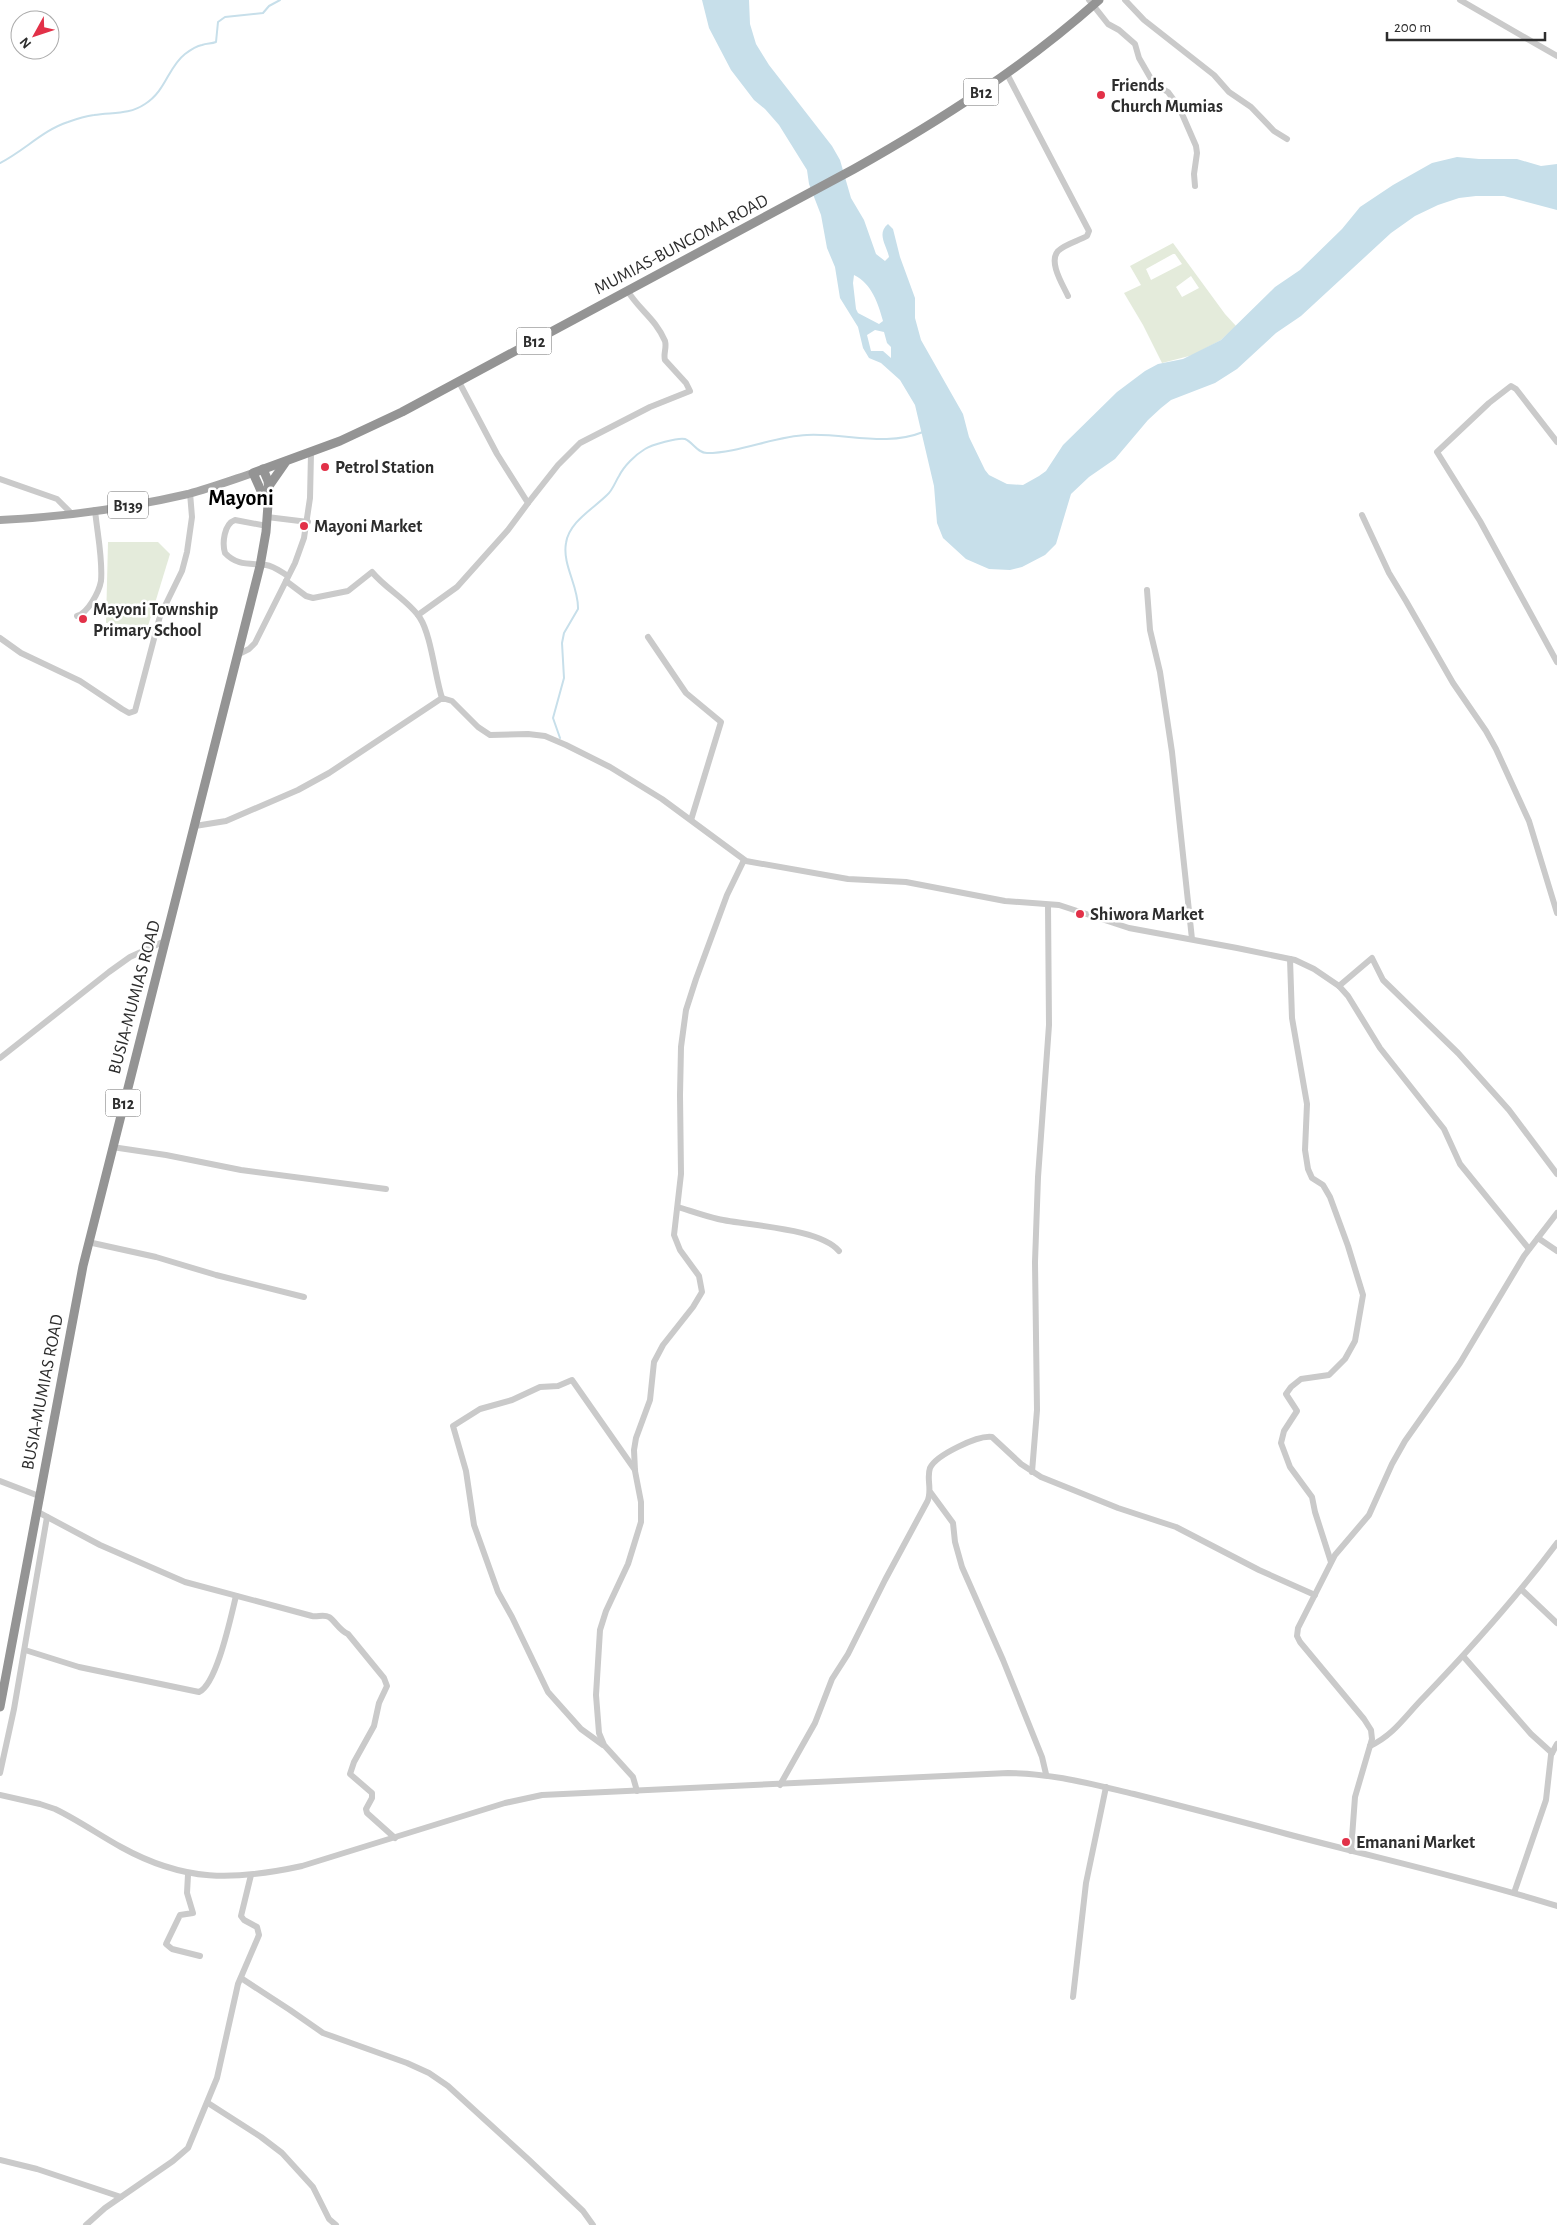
<svg xmlns="http://www.w3.org/2000/svg" width="1557" height="2225" font-family="'Alegreya Sans',sans-serif">
<style>
.green{fill:#e4ebdb;fill-rule:evenodd}
.water{fill:#c7dfea;fill-rule:evenodd}
.lines{fill:none;stroke-linecap:round;stroke-linejoin:round}
.stream{stroke:#c7dfea;stroke-width:2}
.minor{stroke:#cacaca;stroke-width:6}
.major{stroke:#a5a5a5;stroke-width:8}
.highway{stroke:#949494;stroke-width:9}
.poi-dot{fill:#e23148;stroke:#fff;stroke-width:2}
.labels{text-anchor:middle;stroke-width:5;stroke-linejoin:round;paint-order:stroke}
.shield{fill:#fff;stroke:#6c6c6c;stroke-width:1}
.shield-label{font-size:16px;font-weight:bold;fill:#2d2d2d}
.poi-label{font-size:18px;font-weight:bold;fill:#2d2d2d;stroke:#fff;text-anchor:start}
.street-label{font-size:18px;fill:#2d2d2d;stroke:#fff}
.district-label{font-size:22px;font-weight:bold;fill:#000;stroke:#fff}
</style>
<rect width="100%" height="100%" fill="#fff"/>
<!-- green -->
<g class="green">
<path d="M1173,243L1225,314L1236,326L1221,340L1193,355L1162,363L1143,325L1124,293L1141,285L1130,266ZM1173,254H1175L1182,264L1151,280L1146,269ZM1191,276L1199,288L1182,297L1176,287Z"/>
<path d="M108,542H158L170,554L148,626L106,623Z"/>
</g>
<!-- water -->
<path class="water" d="M702,0H749L750,24L756,44L769,65L832,146L840,160L851,198L864,220L876,254L885,261L889,257C887,246 876,234 888,224L893,229L900,257L915,298V318L921,340L963,414L969,437L985,470L989,475L1007,484L1023,485L1039,476L1046,471L1063,445L1117,392L1145,371L1158,364L1183,359L1221,340L1275,287L1300,270L1342,229L1360,207L1393,185L1432,163L1457,157L1479,159H1517L1541,166L1557,164V210L1504,196H1476L1459,198L1438,205L1415,216L1391,233L1301,316L1276,333L1237,369L1215,383L1171,400L1161,408L1148,420L1115,459L1089,477L1071,494L1056,544L1045,555L1022,567L1010,570L989,569L966,559L943,538L937,523L934,486L915,405L900,380L881,363L869,358L863,348L858,327L840,298L835,267L827,248L821,215L809,184L807,170L779,125L765,109L754,100L731,70L709,28ZM854,275C872,284 878,303 883,321L879,324L858,313L856,309L853,283ZM875,330L884,332L887,343L891,347V358L883,351H871L867,335Z"/>
<g class="lines">
<!-- stream -->
<g class="stream">
<path d="M0,163C24,151 43,130 68,122C76,119 86,116 94,115C112,112 129,115 145,104C166,91 168,67 185,54C189,51 197,46 202,45C207,43 211,44 216,42L218,22L225,17L263,13L269,6L280,0"/>
<path d="M560,738L553,718L564,678L562,643L564,633L578,609C579,587 562,565 566,543C569,522 593,509 607,495C613,490 615,482 619,476C624,466 635,455 645,449C651,445 679,437 685,439C693,442 697,453 707,453C739,453 775,436 807,435C846,433 886,447 923,432"/>
</g>
<!-- minor -->
<g class="minor">
<path d="M1089,0L1108,24L1119,30L1135,44L1139,58L1154,84L1168,92L1179,107L1196,146L1197,153L1194,174L1195,186"/>
<path d="M1125,0L1144,20L1214,75L1229,92L1251,107L1274,131L1287,139"/>
<path d="M1460,0L1557,56"/>
<path d="M1007,74L1089,231L1087,236C1078,241 1065,244 1058,251C1048,262 1063,285 1068,296"/>
<path d="M1557,442L1516,389L1511,386L1489,403L1437,452L1480,521L1557,662"/>
<path d="M0,479L57,499L71,513"/>
<path d="M528,503L558,465L580,443L650,407L690,391L686,383L665,360C663,354 667,348 665,341C655,318 639,310 627,290"/>
<path d="M1362,515L1389,573L1406,601L1453,683L1486,731L1496,749L1529,821L1557,913"/>
<path d="M267,517L308,522"/>
<path d="M267,526L235,520C224,524 222,543 225,553C237,566 250,563 266,565C274,566 281,572 288,576"/>
<path d="M286,581L306,596L313,598L348,591L372,572C386,589 409,601 420,618C431,635 435,676 442,698"/>
<path d="M1147,590L1150,630L1160,672L1172,752L1192,939"/>
<path d="M418,615L457,587L508,530L528,503L497,454L459,382"/>
<path d="M77,616C88,613 99,592 101,581C103,559 97,532 95,510"/>
<path d="M648,637L686,693L721,722L691,820"/>
<path d="M0,638L21,653L80,681L122,709L129,713L135,711L160,616L182,571L187,552L192,517L190,493"/>
<path d="M239,654L249,649L255,643L295,563L304,538L310,498L311,453"/>
<path d="M195,826L226,821L298,790L329,773L442,698L452,701L478,727L490,735L528,734L545,736L566,745L610,767L662,799L746,861L848,879L906,882L1005,901L1059,905L1129,928L1237,948L1295,960L1314,969L1339,986L1348,996L1380,1048L1444,1129L1460,1164L1529,1249"/>
<path d="M1290,959L1292,1018L1307,1104L1305,1150L1308,1169L1312,1178L1323,1185L1330,1197L1348,1246L1363,1295L1355,1341L1345,1359L1329,1375L1301,1379L1291,1387L1286,1394L1297,1411L1284,1431L1281,1443L1290,1467L1312,1497L1315,1512L1331,1562"/>
<path d="M1339,986L1372,958L1383,980L1458,1053L1509,1110L1557,1174"/>
<path d="M0,1058L109,972L130,957L165,941"/>
<path d="M112,1147L166,1155L241,1170L386,1189"/>
<path d="M678,1207C691,1211 705,1216 718,1219C749,1226 819,1228 839,1251"/>
<path d="M1538,1238L1557,1251"/>
<path d="M88,1242L156,1257L216,1275L304,1297"/>
<path d="M1032,1472L1037,1410L1035,1262L1038,1177L1049,1025L1048,905"/>
<path d="M0,1481L39,1496"/>
<path d="M931,1493L953,1523L955,1542L962,1567L1003,1660L1042,1757L1046,1774"/>
<path d="M36,1511L100,1545L185,1582L312,1616C318,1617 324,1614 329,1617C336,1622 339,1630 348,1634L384,1678L387,1686L379,1703L374,1726L354,1762L350,1774L372,1793V1798L366,1809L367,1813L395,1838"/>
<path d="M1522,1590L1557,1623"/>
<path d="M25,1650L79,1667L199,1692C217,1684 231,1616 236,1596"/>
<path d="M1463,1656L1531,1734L1552,1753"/>
<path d="M603,1745L581,1729L548,1692L512,1617L498,1592L474,1525L466,1471L453,1426L480,1409L512,1400L540,1387L558,1386L572,1380L635,1470"/>
<path d="M1370,1746C1394,1735 1406,1715 1424,1697C1471,1648 1516,1598 1557,1543"/>
<path d="M0,1773L14,1709L47,1517"/>
<path d="M780,1785L815,1723L832,1679L848,1654L885,1580L927,1502C933,1491 926,1479 930,1468C936,1455 978,1435 992,1437L1021,1464L1041,1477L1118,1508L1176,1527L1259,1570L1315,1595"/>
<path d="M637,1791L633,1777L604,1745L599,1733L596,1695L600,1630L606,1611L628,1564L641,1522V1502L635,1471L634,1450L636,1438L650,1400L654,1362L663,1345L693,1307L702,1292L699,1276L680,1250L674,1235L681,1174L680,1095L681,1047L686,1010L696,979L727,895L744,860"/>
<path d="M0,1795L40,1804L55,1809C78,1820 99,1835 121,1847C184,1882 233,1881 302,1866L505,1803L542,1795L1008,1773C1051,1773 1091,1784 1134,1794C1185,1807 1236,1820 1287,1834C1377,1858 1468,1878 1557,1906"/>
<path d="M1351,1851L1355,1797L1372,1739L1371,1730L1364,1719L1300,1642L1297,1636L1298,1628L1335,1555L1369,1515L1392,1464L1405,1441L1460,1363L1524,1256L1557,1213"/>
<path d="M188,1875L187,1893L193,1913L180,1915L166,1944L172,1949L200,1956"/>
<path d="M1514,1893L1546,1800L1551,1755L1557,1744"/>
<path d="M241,1978L290,2010L323,2033L407,2063L429,2073L448,2086L529,2160L583,2211L593,2225"/>
<path d="M1073,1997L1086,1883L1106,1787"/>
<path d="M208,2103L261,2137L282,2153L313,2187L329,2219L336,2225"/>
<path d="M0,2160L37,2169L121,2197"/>
<path d="M86,2225L105,2208L173,2161L188,2148L217,2078L238,1984L259,1935L257,1927L244,1920L241,1916L251,1875"/>
</g>
<!-- major -->
<path class="major" d="M0,520C62,517 128,508 188,494C210,488 232,480 253,473"/>
<!-- highway -->
<g class="highway">
<path d="M269,486L285,463"/>
<path d="M267,504L253,473L340,441L402,412L854,169C941,120 1024,67 1099,0"/>
<path d="M0,1707L83,1266L260,566L266,532L269,491L268,481L263,469"/>
</g>
</g>
<!-- markers -->
<g class="poi-dot">
<circle cx="1101" cy="95" r="5"/>
<circle cx="325" cy="467" r="5"/>
<circle cx="304" cy="526" r="5"/>
<circle cx="83" cy="619" r="5"/>
<circle cx="1080" cy="914" r="5"/>
<circle cx="1346" cy="1842" r="5"/>
</g>
<g class="labels">
<!-- shield labels -->
<g class="shield">
<rect x="963.5" y="78.5" width="35" height="27" rx="4"/>
<rect x="516.5" y="327.5" width="35" height="27" rx="4"/>
<rect x="108" y="491.5" width="40" height="27" rx="4"/>
<rect x="105.5" y="1089.5" width="35" height="27" rx="4"/>
</g>
<g class="shield-label">
<text x="981" y="98">B12</text>
<text x="534" y="347">B12</text>
<text x="128" y="511">B139</text>
<text x="123" y="1109">B12</text>
</g>
<!-- poi labels -->
<g class="poi-label">
<text x="1111" y="91">Friends<tspan x="1111" dy="21">Church Mumias</tspan></text>
<text x="335" y="473">Petrol Station</text>
<text x="314" y="532">Mayoni Market</text>
<text x="93" y="615">Mayoni Township<tspan x="93" dy="21">Primary School</tspan></text>
<text x="1090" y="920">Shiwora Market</text>
<text x="1356" y="1848">Emanani Market</text>
</g>
<!-- street labels -->
<g class="street-label">
<text transform="translate(681 244) rotate(-28)" y="6">MUMIAS-BUNGOMA ROAD</text>
<text transform="translate(134 997) rotate(-75)" y="6">BUSIA-MUMIAS ROAD</text>
<text transform="translate(42 1392) rotate(-79)" y="6">BUSIA-MUMIAS ROAD</text>
</g>
<!-- district labels -->
<g class="district-label">
<text x="241" y="505">Mayoni</text>
</g>
</g>
<!-- north arrow -->
<g transform="translate(35 35) rotate(230)"><circle r="24" fill="#ffffff" stroke="#ababab"/>
<path d="M0-4L9 19L0 12L-9 19Z" fill="#e23148"/>
<text y="-8" font-size="14" font-weight="bold" text-anchor="middle" fill="#2d2d2d">N</text>
</g>
<!-- scale -->
<path d="M1387 32v8h158v-8" fill="none" stroke="#2d2d2d" stroke-width="2.5"/>
<text x="1394" y="32" font-size="15" fill="#2d2d2d" stroke="#ffffff" stroke-width="4" paint-order="stroke">200 m</text>
</svg>
